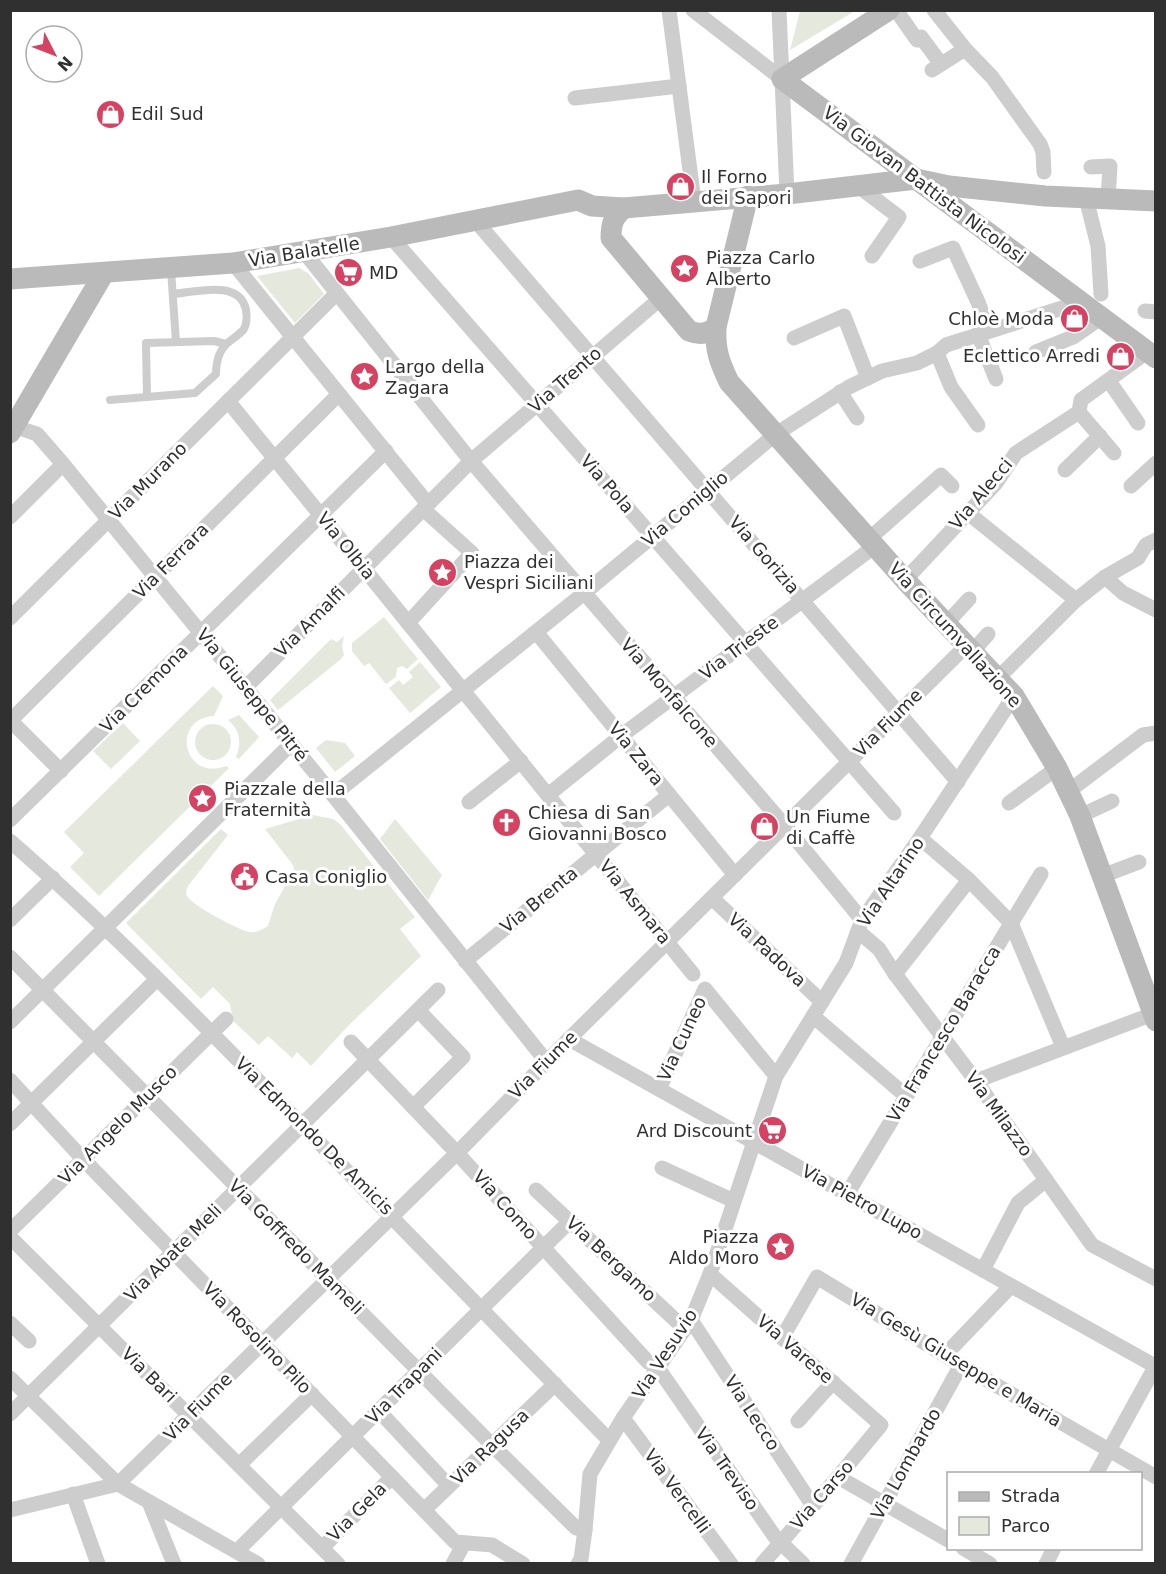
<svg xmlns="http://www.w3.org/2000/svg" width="1166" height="1574" font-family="'DejaVu Sans',sans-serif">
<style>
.green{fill:#e5e9dd}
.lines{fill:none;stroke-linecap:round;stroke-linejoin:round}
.lane{stroke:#cdcdcd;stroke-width:8}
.street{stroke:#cdcdcd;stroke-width:15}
.secondary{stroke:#bababa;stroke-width:21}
.labels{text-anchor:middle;stroke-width:6;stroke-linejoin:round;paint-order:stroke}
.poi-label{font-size:18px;fill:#303030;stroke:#fff;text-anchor:start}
.street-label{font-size:18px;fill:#303030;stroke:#fff}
</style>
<rect width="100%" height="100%" fill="#fff"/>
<!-- green -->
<g class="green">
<path d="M800,11V10L855,11L790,50Z"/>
<path d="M299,268L308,273L324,294L295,323L257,276Z"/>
<path d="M384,617L418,659L407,669L402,666L397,668L396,677L386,684L369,663L364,666L352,651V643Z"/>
<path d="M344,636L342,647L344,655L341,659L278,710L270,700L331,639L337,642Z"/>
<path d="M420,662L441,687L410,713L389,688L399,680L403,685L413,677L409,672Z"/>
<path d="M213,686L223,696L214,716C170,719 183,782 226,766L229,768L99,896L70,867L84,853L64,832Z"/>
<path d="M239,715L259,737L239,759L236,757C242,743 240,730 228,720Z"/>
<path d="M123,723L140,741L111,769L93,751Z"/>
<circle cx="213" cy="742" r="18"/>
<path d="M326,740L345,743L355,756L335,772L316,748Z"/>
<path d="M313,815L333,819L340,824L415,917L400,929L421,956L348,1026L311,1066L297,1052L292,1058L268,1036L259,1045L233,1021L230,1004L213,987L201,999L126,923L221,829L228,835L188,886C187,890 185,892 187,896C191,905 240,931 250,932C257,933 263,929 268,926L275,904L294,870L293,865L265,829Z"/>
<path d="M395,819L442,875L428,900L380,839Z"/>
</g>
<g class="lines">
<!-- lane -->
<g class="lane">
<path d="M171,270L176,342"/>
<path d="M147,397L146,343L214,341L226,344"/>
<path d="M110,400L195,393L216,374C216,361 219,349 230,341C234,338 241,333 244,329C247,323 247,316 246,310C240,279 196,292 173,294"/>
</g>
<!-- street -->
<g class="street">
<path d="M669,10L694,201"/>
<path d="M693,10L782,79"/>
<path d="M779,10L787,194"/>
<path d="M896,10L917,40L921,37L941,64"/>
<path d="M934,10L965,49L992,77L1040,144L1043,152L1044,172"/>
<path d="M932,70L965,49"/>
<path d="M575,98L679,86"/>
<path d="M1091,167L1110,166L1108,199"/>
<path d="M858,186L899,217L872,256"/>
<path d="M1086,198L1098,246L1101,294"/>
<path d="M475,220L958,782"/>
<path d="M391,237L894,813"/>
<path d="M305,253L471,461L785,826L862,920"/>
<path d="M920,261L953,248L978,302L989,331"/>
<path d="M233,263L428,504"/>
<path d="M1145,311L1156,312"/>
<path d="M978,334L996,379"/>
<path d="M794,338L844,316L868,378"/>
<path d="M1036,352L1073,337L1102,317"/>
<path d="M937,353L951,387L978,425"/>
<path d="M1109,381L1138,423"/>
<path d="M840,392L857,418"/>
<path d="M228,401L693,974"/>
<path d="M1079,412L1114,453"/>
<path d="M10,425L37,434L63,464L333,795L546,1061"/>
<path d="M1065,470L1100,436"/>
<path d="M1131,486L1156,463"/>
<path d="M968,513L1076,600"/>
<path d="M10,517L63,464"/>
<path d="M869,539L941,475L952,486"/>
<path d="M1105,577L1123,593L1156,610"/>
<path d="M905,580L996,483L1016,453L1079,412L1081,400L1147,352"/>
<path d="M10,618L337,293"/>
<path d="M408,623L472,553L423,509"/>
<path d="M946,624L969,599"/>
<path d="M536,632L735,875"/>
<path d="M973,651L988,634"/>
<path d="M998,678L1076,600L1105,577L1138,558L1146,545L1156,540"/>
<path d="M246,687L471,461L661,298"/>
<path d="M10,720L61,771"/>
<path d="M10,721L339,394"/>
<path d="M1069,791L1143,735L1156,733"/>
<path d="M333,795L583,594L776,434L849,387L882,371L917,363L937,353L946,345L1081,302"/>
<path d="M548,795L621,736L875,546"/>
<path d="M469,802L521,761"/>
<path d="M1009,803L1057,768"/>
<path d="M1080,816L1112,801"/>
<path d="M10,820L386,451"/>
<path d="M920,838L969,880L1011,923L1063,1047"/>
<path d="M10,841C110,928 203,1024 296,1119C401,1226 505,1333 609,1440"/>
<path d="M1102,876L1139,862"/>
<path d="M712,898L822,1002"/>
<path d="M10,920L53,878"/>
<path d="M858,931L879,949L895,974L976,1081L1092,1245L1156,1279"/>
<path d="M10,957L492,1445L576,1528L585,1530"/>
<path d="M465,961L669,795"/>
<path d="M895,974L969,880"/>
<path d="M813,1016L906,1096"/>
<path d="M10,1022L291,744"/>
<path d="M569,1039L1155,1366"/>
<path d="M351,1042L457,1153L648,1362L658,1368L775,1537L803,1564"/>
<path d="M10,1080L83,1159L455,1542L492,1545L523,1564"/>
<path d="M976,1081L1153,1014"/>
<path d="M659,1089L705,989L776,1076"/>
<path d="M413,1107L463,1057L418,1010"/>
<path d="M10,1124L157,979"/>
<path d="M662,1168L734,1201"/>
<path d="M536,1190L685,1329"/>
<path d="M847,1194L1041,874"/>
<path d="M10,1231L226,1019"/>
<path d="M10,1237L338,1564"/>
<path d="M983,1270L1018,1203L1046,1180"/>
<path d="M710,1274L881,1425L838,1477L762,1564"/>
<path d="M691,1320L813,1506"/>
<path d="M10,1323L29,1341"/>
<path d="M782,1338L817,1277L961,1365L1156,1477"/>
<path d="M945,1355L1011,1286"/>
<path d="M10,1378L118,1484L258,1564"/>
<path d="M379,1411L449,1486"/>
<path d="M10,1414L438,990"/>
<path d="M623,1418L731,1564"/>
<path d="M798,1421L833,1382"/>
<path d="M239,1465L312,1394"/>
<path d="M1096,1474L1156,1365"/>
<path d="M838,1477L948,1540"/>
<path d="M118,1484L457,1153L569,1039L967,645"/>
<path d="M73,1494L98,1564"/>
<path d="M149,1502L174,1564"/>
<path d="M10,1510L118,1484"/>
<path d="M424,1510L555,1384"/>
<path d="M322,1548L392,1477"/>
<path d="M963,1548L990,1564"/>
<path d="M237,1551L570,1221"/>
<path d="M453,1564L464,1543"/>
<path d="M578,1564L581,1559L585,1530L590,1474L623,1418L691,1320L710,1274L776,1076L846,963L862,920L920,838L1014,696"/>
<path d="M851,1564L961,1365"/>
<path d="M1046,1564L1054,1548"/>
</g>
<!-- secondary -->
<g class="secondary">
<path d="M889,10L782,79L1156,358"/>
<path d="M624,208C613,217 611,224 611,238L689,331C699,335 708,334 716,327L748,196"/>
<path d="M10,279L233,263L391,237L578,200L592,206L624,208L787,194L916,179L949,186L1045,196L1156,201"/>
<path d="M716,327C715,350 719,361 729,382L905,580L1014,696L1057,768L1080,816L1156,1021"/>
<path d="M10,433L104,273"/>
</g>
</g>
<!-- icons -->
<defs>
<symbol id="shop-disc" viewBox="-11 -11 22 22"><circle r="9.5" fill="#d64362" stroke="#fff"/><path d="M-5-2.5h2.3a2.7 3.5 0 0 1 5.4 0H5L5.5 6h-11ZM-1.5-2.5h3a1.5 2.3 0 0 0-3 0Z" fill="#fff"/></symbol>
<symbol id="sight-disc" viewBox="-11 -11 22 22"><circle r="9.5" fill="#d64362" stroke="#fff"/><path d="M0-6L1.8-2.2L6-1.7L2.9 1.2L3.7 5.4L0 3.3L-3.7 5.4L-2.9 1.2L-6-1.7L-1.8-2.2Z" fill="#fff"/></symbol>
<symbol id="supermarket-disc" viewBox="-11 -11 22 22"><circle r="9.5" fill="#d64362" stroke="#fff"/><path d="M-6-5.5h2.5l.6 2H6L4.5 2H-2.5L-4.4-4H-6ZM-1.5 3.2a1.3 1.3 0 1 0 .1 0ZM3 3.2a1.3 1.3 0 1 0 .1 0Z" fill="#fff"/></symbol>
<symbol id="church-disc" viewBox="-11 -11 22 22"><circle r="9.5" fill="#d64362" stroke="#fff"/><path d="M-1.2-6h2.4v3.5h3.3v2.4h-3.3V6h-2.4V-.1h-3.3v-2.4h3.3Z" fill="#fff"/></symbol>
<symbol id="civic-disc" viewBox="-11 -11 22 22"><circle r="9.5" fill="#d64362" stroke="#fff"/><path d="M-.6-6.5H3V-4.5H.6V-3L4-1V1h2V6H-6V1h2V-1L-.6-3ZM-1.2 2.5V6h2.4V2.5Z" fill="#fff"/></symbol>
</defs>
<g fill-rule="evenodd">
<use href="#shop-disc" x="94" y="98" width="33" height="33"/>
<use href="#shop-disc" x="664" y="170" width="33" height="33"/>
<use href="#sight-disc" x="668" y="252" width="33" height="33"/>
<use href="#supermarket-disc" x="332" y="256" width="33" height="33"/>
<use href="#shop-disc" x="1058" y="302" width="33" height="33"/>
<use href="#shop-disc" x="1104" y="340" width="33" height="33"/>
<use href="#sight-disc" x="348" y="360" width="33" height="33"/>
<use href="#sight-disc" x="426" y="556" width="33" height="33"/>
<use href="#sight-disc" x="186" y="782" width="33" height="33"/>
<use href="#church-disc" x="490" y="806" width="33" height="33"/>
<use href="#shop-disc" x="748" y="810" width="33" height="33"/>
<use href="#civic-disc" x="228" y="860" width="33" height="33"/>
<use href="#supermarket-disc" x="756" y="1114" width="33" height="33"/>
<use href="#sight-disc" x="764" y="1230" width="33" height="33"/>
</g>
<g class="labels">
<!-- poi labels -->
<g class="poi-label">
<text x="131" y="120">Edil Sud</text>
<text x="701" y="183">Il Forno<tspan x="701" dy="21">dei Sapori</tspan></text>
<text x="706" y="264">Piazza Carlo<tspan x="706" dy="21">Alberto</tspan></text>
<text x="369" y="279">MD</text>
<text x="1054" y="325" text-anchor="end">Chloè Moda</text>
<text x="1100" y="362" text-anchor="end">Eclettico Arredi</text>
<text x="385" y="373">Largo della<tspan x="385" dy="21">Zagara</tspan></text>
<text x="464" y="568">Piazza dei<tspan x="464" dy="21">Vespri Siciliani</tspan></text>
<text x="224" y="795">Piazzale della<tspan x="224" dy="21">Fraternità</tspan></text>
<text x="528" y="819">Chiesa di San<tspan x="528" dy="21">Giovanni Bosco</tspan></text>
<text x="786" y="823">Un Fiume<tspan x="786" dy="21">di Caffè</tspan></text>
<text x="265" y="883">Casa Coniglio</text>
<text x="752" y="1137" text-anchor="end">Ard Discount</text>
<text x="759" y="1243" text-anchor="end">Piazza<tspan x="759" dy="21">Aldo Moro</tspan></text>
</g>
<!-- street labels -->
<g class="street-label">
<text transform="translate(924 185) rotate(37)" y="6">Via Giovan Battista Nicolosi</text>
<text transform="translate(304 252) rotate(-9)" y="6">Via Balatelle</text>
<text transform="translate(565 380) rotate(-41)" y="6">Via Trento</text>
<text transform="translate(148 481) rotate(-45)" y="6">Via Murano</text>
<text transform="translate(607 484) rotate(49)" y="6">Via Pola</text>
<text transform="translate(981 494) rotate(-50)" y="6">Via Alecci</text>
<text transform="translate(685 509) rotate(-40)" y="6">Via Coniglio</text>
<text transform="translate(346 546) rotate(51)" y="6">Via Olbia</text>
<text transform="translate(764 555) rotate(49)" y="6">Via Gorizia</text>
<text transform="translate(171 561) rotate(-45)" y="6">Via Ferrara</text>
<text transform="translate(310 622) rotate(-45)" y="6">Via Amalfi</text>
<text transform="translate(955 635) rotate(48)" y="6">Via Circumvallazione</text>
<text transform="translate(739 648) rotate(-37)" y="6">Via Trieste</text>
<text transform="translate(144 689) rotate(-45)" y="6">Via Cremona</text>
<text transform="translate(669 693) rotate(49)" y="6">Via Monfalcone</text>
<text transform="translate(252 695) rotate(51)" y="6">Via Giuseppe Pitré</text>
<text transform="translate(888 723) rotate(-45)" y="6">Via Fiume</text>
<text transform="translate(636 754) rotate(51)" y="6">Via Zara</text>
<text transform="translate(891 882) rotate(-56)" y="6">Via Altarino</text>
<text transform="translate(539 900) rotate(-39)" y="6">Via Brenta</text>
<text transform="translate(635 902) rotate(51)" y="6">Via Asmara</text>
<text transform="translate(767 950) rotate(43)" y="6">Via Padova</text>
<text transform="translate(944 1034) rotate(-59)" y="6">Via Francesco Baracca</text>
<text transform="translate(682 1039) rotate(-65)" y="6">Via Cuneo</text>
<text transform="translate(543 1065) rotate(-45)" y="6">Via Fiume</text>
<text transform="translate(999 1114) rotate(54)" y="6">Via Milazzo</text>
<text transform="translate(118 1125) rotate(-45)" y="6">Via Angelo Musco</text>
<text transform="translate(314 1136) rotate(45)" y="6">Via Edmondo De Amicis</text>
<text transform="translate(862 1202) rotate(29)" y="6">Via Pietro Lupo</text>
<text transform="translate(505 1205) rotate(48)" y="6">Via Como</text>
<text transform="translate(296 1247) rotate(45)" y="6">Via Goffredo Mameli</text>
<text transform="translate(173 1253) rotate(-45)" y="6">Via Abate Meli</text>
<text transform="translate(611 1259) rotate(43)" y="6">Via Bergamo</text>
<text transform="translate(257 1338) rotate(46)" y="6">Via Rosolino Pilo</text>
<text transform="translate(795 1349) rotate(41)" y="6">Via Varese</text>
<text transform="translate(665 1354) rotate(-57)" y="6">Via Vesuvio</text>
<text transform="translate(956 1360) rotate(31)" y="6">Via Gesù Giuseppe e Maria</text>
<text transform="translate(149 1375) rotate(45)" y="6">Via Bari</text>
<text transform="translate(404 1386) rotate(-45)" y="6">Via Trapani</text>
<text transform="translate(198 1407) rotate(-45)" y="6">Via Fiume</text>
<text transform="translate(752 1413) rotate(57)" y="6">Via Lecco</text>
<text transform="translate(490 1447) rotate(-44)" y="6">Via Ragusa</text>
<text transform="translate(906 1464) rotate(-61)" y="6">Via Lombardo</text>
<text transform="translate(727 1469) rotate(55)" y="6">Via Treviso</text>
<text transform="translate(677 1491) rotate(54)" y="6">Via Vercelli</text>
<text transform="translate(822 1495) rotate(-49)" y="6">Via Carso</text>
<text transform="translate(357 1512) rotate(-45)" y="6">Via Gela</text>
</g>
</g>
<!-- border -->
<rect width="1166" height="1574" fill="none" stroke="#303030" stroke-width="24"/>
<!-- legend -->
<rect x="947" y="1472" width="195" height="78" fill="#ffffff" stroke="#acacac" stroke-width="1.5"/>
<rect x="959" y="1492" width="30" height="9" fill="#bababa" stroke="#acacac" stroke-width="1.5"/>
<text x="1001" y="1502" font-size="18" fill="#303030">Strada</text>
<rect x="959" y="1517" width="30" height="18" fill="#e5e9dd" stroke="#acacac" stroke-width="1.5"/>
<text x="1001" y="1532" font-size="18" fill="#303030">Parco</text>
<!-- north arrow -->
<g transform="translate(54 54) rotate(132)"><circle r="28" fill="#ffffff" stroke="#acacac" stroke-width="1.5"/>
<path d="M0-4.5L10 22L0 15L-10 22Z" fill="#d64362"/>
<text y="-9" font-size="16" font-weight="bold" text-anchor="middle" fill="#303030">N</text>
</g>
</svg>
